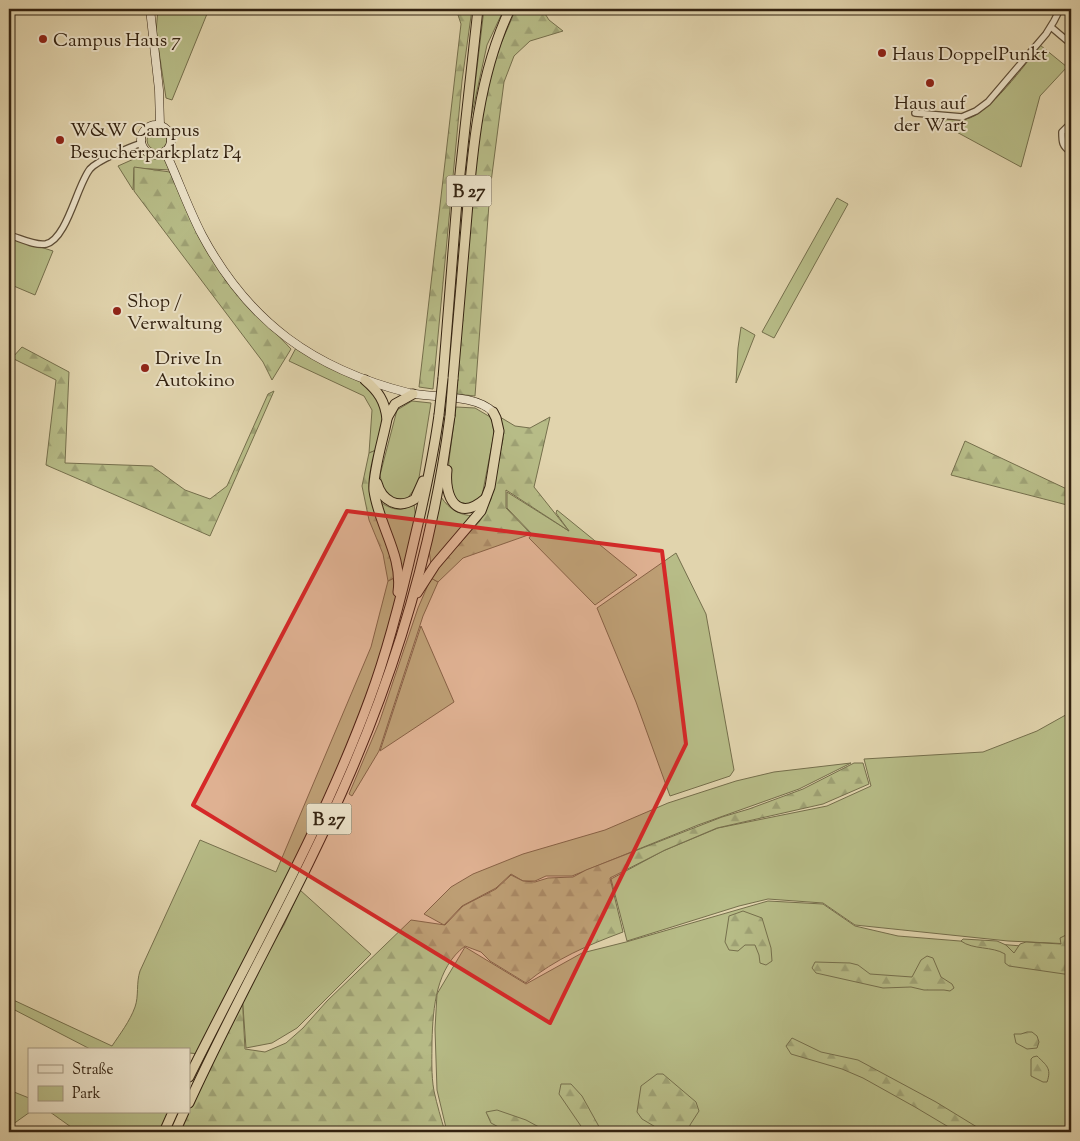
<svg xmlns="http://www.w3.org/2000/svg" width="1080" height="1141" font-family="'Sorts Mill Goudy',serif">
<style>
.green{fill:#b7bc87;stroke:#756f4c}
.forest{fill:url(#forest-firs);stroke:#756f4c}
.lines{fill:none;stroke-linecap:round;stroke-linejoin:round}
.minor-casing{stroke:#5e4e37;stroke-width:8}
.secondary-casing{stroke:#332210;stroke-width:9}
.trunk-casing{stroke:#332210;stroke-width:11}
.minor{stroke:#ece3ca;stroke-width:5.5}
.secondary{stroke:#ece3ca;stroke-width:8}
.trunk{stroke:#e1d4ad;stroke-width:9}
.trunk-bridge-casing{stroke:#332210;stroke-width:11;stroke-linecap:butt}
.trunk-bridge{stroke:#e1d4ad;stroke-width:9}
.marked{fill:#d62828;fill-opacity:0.2;stroke:#d62828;stroke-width:4;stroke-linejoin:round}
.poi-dot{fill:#8f2418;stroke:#ece3ca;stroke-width:2}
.labels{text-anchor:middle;stroke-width:4;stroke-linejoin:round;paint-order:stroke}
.shield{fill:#ece3ca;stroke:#6a5c48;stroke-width:1}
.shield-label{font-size:18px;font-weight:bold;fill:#332210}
.poi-label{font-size:19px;fill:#332210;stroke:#ece3ca;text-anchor:start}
</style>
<defs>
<pattern id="forest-firs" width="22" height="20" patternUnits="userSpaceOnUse" patternTransform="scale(1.25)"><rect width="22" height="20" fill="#b7bc87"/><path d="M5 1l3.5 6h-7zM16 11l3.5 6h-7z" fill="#9ea174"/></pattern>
</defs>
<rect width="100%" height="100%" fill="#e1d4ad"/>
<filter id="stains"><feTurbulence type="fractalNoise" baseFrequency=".004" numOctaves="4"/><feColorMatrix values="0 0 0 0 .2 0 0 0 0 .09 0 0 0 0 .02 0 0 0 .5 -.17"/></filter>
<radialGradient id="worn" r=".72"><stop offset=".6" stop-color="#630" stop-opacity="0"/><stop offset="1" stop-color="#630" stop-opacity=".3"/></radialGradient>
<!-- green -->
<g class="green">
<path d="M158,9H209L172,100L166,98L156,32Z"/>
<path d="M484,9H504L487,45L471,118Z"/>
<path d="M1040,45L1067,67L1040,96L1021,167L940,123L939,118C947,118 958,120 966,119C987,116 1027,63 1040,45Z"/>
<circle cx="157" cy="140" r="10"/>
<path d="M145,154L165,159L170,170L134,168L133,190L118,166Z"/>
<path d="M837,198L848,204L774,338L762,332Z"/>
<path d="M9,237L53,251L35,295L9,284Z"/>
<path d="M741,327L755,335L736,383L738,348Z"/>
<path d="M297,346L365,380L386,410L381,448L369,453L372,410L364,396L289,361Z"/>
<path d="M412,401L431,403L418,484L407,499L393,500L383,490L380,475L397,410Z"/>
<path d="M456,407L475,408L492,418L494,434L482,496L472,505L465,506L455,501L448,487L449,460Z"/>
<path d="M507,492L569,531L556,513L557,510L637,575L595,605L529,538L532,534L507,508Z"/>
<path d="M441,497C450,510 459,515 474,516L445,546L431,564L429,550Z"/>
<path d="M381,503C394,510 400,512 414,504L416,519L403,577L398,556Z"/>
<path d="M676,553L706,614L734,770L730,776L670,796L636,702L597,608Z"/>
<path d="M398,576L396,621L341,769L201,1054L189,1053V1050H92L9,1007V998L112,1046C120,1034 130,1021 135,1007C139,996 136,983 140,971L200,840L276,872L371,647L388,581Z"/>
<path d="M431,578L438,582L423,616L379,751L352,796L349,794L379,723L418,608Z"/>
<path d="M421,626L454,702L380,751Z"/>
<path d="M1071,712V944L1008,941L855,925L823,903L768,899L739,906L627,941L611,879L663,851L718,828L827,806L871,786L864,759L983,752L1037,731Z"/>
<path d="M851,763L799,789L698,825L572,876H546L535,881H523L511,874L496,888L462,906L444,925L424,914L451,887L473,874L523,854L605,830L668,803L736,781L774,772Z"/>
<path d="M300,890L371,954L297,1028L272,1043L246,1048L242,993L284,925Z"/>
<path d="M768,901L823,904L855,926L898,936L1071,950V1132H447L437,1090L435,1029L437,994L465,947L526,984L582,953L626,942Z"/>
<path d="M9,1090L29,1098L30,1112L9,1127Z"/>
<path d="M50,1112H169L160,1132H78Z"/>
</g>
<!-- forest -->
<g class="forest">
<path d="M456,9H472L462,81L433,389L419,387L461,24Z"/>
<path d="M516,9H542L549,20L563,31L530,41L514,56L504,82L490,190L475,396L456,394L476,157L489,78L498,50Z"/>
<path d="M134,167L170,172L203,243L226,281L291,349L272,380L263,362L134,191Z"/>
<path d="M22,347L69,372L65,463L152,466L185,490L210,499L227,486L268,394L274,391L210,536L46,465L56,380L12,358Z"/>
<path d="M500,417L515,426L530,428L550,417L534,487L569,531L506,490V508L531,534L463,558L438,582L431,578L443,562L480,521L491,499L503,439Z"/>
<path d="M965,441L1071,491V506L951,475Z"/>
<path d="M381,448L374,489L398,576L388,581L383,554L369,520L362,486L369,453Z"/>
<path d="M854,763H863L869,784L823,804L717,828L665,850L610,878L623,932C588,945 555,959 526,983L490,961L481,952L465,946C436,968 433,1007 432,1041C432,1057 431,1075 434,1091C437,1105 441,1118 445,1132H175L184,1112H189V1103L242,993L245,1049L265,1052L286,1043L303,1028L327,1001L411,920L445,925L463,906L496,889L511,875L523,881L535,882L548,878L573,877L586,870L722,817L749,809L803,789Z"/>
<path d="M743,911L762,918L771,948L772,961L766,965L760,963L759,955L755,945H745L738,951L729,950L725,942L729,916Z"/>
<path d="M1066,935L1069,939V944L1071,946V975L1009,966L1005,963V954C992,946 973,950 961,941L963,939L997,941L1006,945L1014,953L1020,944L1026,942L1061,944L1060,938Z"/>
<path d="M927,956L933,958L941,977L952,984L954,988L950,991L944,990H924L911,987L883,988L816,973L812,968L815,962L850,963L858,965L870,974L912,977L921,960Z"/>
<path d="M1027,1032H1032L1037,1036L1039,1042L1037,1048L1027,1049L1016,1043L1014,1034H1021Z"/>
<path d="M792,1038L821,1052L858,1060L936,1102L985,1132H957L915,1107L863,1078L842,1069L791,1054L786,1046Z"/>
<path d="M1037,1056C1046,1065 1052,1068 1047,1082H1043L1031,1076V1059L1033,1057Z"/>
<path d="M657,1074H663L696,1102L699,1111L690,1125L689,1130L694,1132H664L642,1119L637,1112L641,1086Z"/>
<path d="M561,1084H571L582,1096L602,1132H585L559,1094Z"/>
<path d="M497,1110L526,1120L548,1132H508L491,1123L486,1112Z"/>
</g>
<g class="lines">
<defs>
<g id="minor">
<path d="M1051,27L1071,44"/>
<path d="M915,113L962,117L976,111L988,102L1046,34L1054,21L1060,9"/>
<path d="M1071,123L1062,132C1062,142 1062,146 1071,152"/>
<path d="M9,235C20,238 34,246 46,244C67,239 77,185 90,169C98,160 130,147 142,143"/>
</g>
<g id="secondary">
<path d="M150,9L159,90L160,125"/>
<circle cx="156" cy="140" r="15"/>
<path d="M165,151C178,179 188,208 202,235C249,323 314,369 409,393C433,398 476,394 493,412"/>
</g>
<g id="trunk">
<path d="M443,378L457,201L478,9"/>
<path d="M453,379C457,328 462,278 466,227C472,154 478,76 510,9"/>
<path d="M365,380C378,391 385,401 387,419C384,436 372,475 374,491C379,526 403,556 398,592"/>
<path d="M387,418L395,404L413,394"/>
<path d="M447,470C444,497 457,523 485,499"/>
<path d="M377,483C382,501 398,510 415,499L423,481"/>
<path d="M417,593L435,565L481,511L490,487L499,431L496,418L493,412"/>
<path d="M189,1077C251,952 322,829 370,698C389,647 402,594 414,541C424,499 433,458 439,415"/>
<path d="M189,1103C240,991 303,884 351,771C400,657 434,538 450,416"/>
<path d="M164,1132L173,1112"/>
<path d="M175,1132L184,1112"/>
</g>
</defs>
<!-- minor casing -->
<use href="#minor" class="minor-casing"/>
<!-- secondary casing -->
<use href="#secondary" class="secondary-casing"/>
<!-- trunk casing -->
<use href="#trunk" class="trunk-casing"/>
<!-- minor -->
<use href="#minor" class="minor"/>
<!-- secondary -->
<use href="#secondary" class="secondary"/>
<!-- trunk -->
<use href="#trunk" class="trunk"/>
<defs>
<g id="trunk-bridge">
<path d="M439,415L443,378"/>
<path d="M450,416L453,379"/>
</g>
</defs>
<!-- trunk-bridge casing -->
<use href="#trunk-bridge" class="trunk-bridge-casing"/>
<!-- trunk-bridge -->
<use href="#trunk-bridge" class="trunk-bridge"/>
</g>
<!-- marked area -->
<path class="marked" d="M347,511L662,551L686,744L550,1023L193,805Z"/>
<!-- markers -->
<g class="poi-dot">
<circle cx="43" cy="39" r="5"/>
<circle cx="882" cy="53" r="5"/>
<circle cx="930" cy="83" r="5"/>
<circle cx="60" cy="140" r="5"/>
<circle cx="117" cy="311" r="5"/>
<circle cx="145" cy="368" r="5"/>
</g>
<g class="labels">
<!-- shield labels -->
<g class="shield">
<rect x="446.5" y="175.5" width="45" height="31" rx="4"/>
<rect x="306.5" y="803.5" width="45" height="31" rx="4"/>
</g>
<g class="shield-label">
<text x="469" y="197">B 27</text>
<text x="329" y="825">B 27</text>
</g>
<!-- poi labels -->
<g class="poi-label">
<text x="53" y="46">Campus Haus 7</text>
<text x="892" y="60">Haus DoppelPunkt</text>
<text x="930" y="109" text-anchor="middle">Haus auf<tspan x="930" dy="22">der Wart</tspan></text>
<text x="70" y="136">W&amp;W Campus<tspan x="70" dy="22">Besucherparkplatz P4</tspan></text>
<text x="127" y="307">Shop /<tspan x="127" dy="22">Verwaltung</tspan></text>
<text x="155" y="364">Drive In<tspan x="155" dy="22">Autokino</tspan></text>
</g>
</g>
<!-- margin -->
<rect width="1080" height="1141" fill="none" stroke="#e1d4ad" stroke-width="30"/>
<rect x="10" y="10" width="1060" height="1121" fill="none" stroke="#332210" stroke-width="2.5"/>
<rect x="15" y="15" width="1050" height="1111" fill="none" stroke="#332210"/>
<!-- legend -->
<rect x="28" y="1048" width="162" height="65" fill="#ece3ca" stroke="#a29680"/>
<rect x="38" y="1065" width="25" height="8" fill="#ece3ca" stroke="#a29680"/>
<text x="72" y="1074" font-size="15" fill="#332210">Straße</text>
<rect x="38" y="1086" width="25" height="15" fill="#b7bc87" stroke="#a29680"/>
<text x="72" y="1098" font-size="15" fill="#332210">Park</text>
<rect width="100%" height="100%" filter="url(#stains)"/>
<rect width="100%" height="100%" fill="url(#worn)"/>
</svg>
